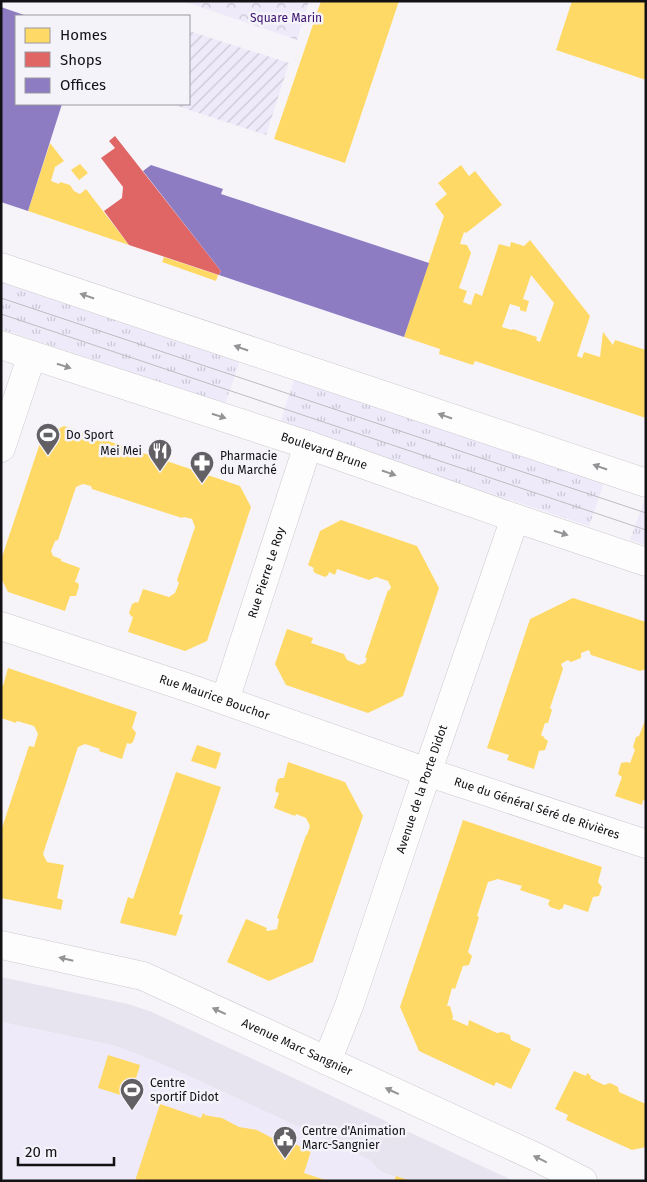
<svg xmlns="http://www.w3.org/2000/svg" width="647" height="1182" font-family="'Fira Sans',sans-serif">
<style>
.built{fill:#e7e4ef}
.grass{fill:url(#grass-tufts)}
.forest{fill:url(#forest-crowns)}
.garden{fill:url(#garden-furrows)}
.pitch{fill:#eeeafa}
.homes{fill:#ffd966;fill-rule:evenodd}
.shops{fill:#e06666}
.offices{fill:#8e7cc3}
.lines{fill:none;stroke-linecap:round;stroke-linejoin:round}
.minor-casing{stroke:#cbc9cd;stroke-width:29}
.primary-casing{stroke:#cbc9cd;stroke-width:29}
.minor{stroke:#fefdfe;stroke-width:28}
.primary{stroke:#fefdfe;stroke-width:28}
.tram{stroke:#bdbdbe;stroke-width:1}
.oneway{fill:#949395}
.labels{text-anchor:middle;stroke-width:5;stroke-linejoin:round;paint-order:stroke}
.park-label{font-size:12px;fill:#3a106c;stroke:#f5f3fa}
.poi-label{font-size:12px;fill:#121114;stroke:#f5f3fa;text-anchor:start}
.street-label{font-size:12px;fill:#121114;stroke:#f5f3fa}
</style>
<defs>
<pattern id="grass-tufts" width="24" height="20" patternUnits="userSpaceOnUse" patternTransform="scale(1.25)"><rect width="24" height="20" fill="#eeeafa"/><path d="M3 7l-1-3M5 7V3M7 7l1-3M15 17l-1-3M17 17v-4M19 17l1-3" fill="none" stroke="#cbc8d5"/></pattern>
<pattern id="forest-crowns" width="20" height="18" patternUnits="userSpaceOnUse" patternTransform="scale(1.25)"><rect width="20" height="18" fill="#eeeafa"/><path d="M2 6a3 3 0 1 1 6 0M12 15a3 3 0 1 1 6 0" fill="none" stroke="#cbc8d5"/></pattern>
<pattern id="garden-furrows" width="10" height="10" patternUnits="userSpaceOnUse" patternTransform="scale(1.25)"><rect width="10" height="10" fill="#eeeafa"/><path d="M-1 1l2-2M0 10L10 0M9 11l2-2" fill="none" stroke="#cbc8d5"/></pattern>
</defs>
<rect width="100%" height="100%" fill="#f6f4f9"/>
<!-- built -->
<path class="built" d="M1,977L128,1004L152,1012L514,1181H409L384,1173L379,1170L370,1160L182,1073L142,1056L112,1045L1,1022Z"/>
<!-- grass -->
<g class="grass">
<path d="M1,281L240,361L225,404L1,329Z"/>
<path d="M294,380L604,483L589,526L280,423Z"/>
<path d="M645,498H646V545L630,540Z"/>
</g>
<!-- forest -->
<path class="forest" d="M183,1H309L297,40Z"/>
<!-- garden -->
<path class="garden" d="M189,31L289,63L266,135L171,104H189Z"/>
<!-- pitch -->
<path class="pitch" d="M1,1022L112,1045L142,1056L182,1073L370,1160L379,1170L384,1173L409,1181H1Z"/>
<!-- homes -->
<g class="homes">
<path d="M321,1H399L345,163L274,139Z"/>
<path d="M572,1H646V80L556,50Z"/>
<path d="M50,143L64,161L55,167L51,181L59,184L60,182L70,185L74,191L80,194L86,189L129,245L28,211Z"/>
<path d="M80,164L88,173L79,180L71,170Z"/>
<path d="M461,165L469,176L475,171L502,205L466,233L464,232L460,244L467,245L471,253L459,288L467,291L463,302L471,305L475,293L482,296L499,244L510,247L511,242L524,246L530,240L590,316L577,356L582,358L584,352L600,357L603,332L613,345L615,340L646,350V418L475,361L473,365L439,354L440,349L404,337L444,216L435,204L447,194L438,183ZM531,275L554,303L540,342L536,340L537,337L513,329L512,330L502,327L510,304L520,307V310L526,312L529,301L523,299Z"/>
<path d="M164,257L218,275L216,281L162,262Z"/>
<path d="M64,426L240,486L251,507L207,641L185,651L128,632L133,617L131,616L129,613L132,604L136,602L138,603L143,589L169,597L175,593L179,583L177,580L195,527L192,519L184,517L182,518L92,489L91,486L83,484L76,487L58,540L55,541L51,551L53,556L61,559V561L80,568L75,582L78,583L79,586L76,596H70L65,611L8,592L1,578V560L42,437Z"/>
<path d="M341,520L417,546L439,588L403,696L368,713L286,685L275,664L287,629L313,638L311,643L344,654L347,660L359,665L365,663L367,658H365L388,590L389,591L391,587L388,581L376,577L369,580L337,569L335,575L329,572L328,575L325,577L315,573L313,570L314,568L308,565L320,531Z"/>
<path d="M573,598L646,622V669L640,671L591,655L589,650L581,653V658L571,662L569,661L568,660L561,664L563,669L550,708L552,710L548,723H545L541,735L544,737V738L548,741L545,750L539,751L534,769L507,760L509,755L487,748L530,619Z"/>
<path d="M8,668L137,712L132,728L134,730L136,733L133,742L130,744L127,743L122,759L99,751L100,749L85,744L78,747L43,854L47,862L64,865L57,898L63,900L61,910L1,898V842L3,836H1V831L29,746L34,747L38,734L34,726L17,721L16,723L1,718V685L3,686Z"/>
<path d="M646,718V801L643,800L642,805L615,796L622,777L618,774L621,763L627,762L630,763L635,750L633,747L636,737L639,736Z"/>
<path d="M197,745L221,753L216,769L191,761Z"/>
<path d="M288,762L345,782L363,816L313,962L269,981L227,962L246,919L267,928L266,930L268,931L277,929L279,919L277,918L306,835H307L310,826L306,818L296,814L295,816L274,808L279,793L276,792L275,790L278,779L281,778H284Z"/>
<path d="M176,772L221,787L179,914L183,915L176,936L120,923L128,897L133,899Z"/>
<path d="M463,820L602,867L598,882L602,887L599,896L593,897L588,912L564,904L563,908L559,910L550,907L548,904L550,900L520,890L522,886L498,879L488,882L477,916L479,917L468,952L472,956L469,965L463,966L455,989L452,988L447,1006H450L453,1017L452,1019L468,1026L469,1020L497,1033L502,1032L510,1035L511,1040L531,1049L511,1089L496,1082L494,1086L419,1051L400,1007Z"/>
<path d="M108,1055L140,1065L130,1098L98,1088Z"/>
<path d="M574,1071L586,1076L587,1073L591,1076L590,1078L604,1085L610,1083L618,1087L619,1092L646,1104V1147L632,1150L566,1120L568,1115L555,1109Z"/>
<path d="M160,1104L201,1118L203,1113L205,1114L204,1115L222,1118L239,1127L257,1130L274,1139L293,1143L309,1151V1150L311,1151L304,1173L328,1181H135Z"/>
<path d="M396,1176L408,1180V1181H394Z"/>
</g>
<!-- shops -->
<path class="shops" d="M115,136L221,271L219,275L129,245L104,211L122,198L123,187L101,158L115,148L109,141Z"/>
<!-- offices -->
<g class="offices">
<path d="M1,7L27,16H16V104H62L28,211L1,202Z"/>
<path d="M151,165L223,189L221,194L429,263L404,337L219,275L221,271L143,171Z"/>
</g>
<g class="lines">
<defs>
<g id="minor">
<path d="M1,448L32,355"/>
<path id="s1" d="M1,626L192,689L427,772L646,844"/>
<path id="s2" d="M225,700L308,445"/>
<path id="s3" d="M1,945L143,976L538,1158L583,1181"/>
<path id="s4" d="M327,1061L349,1006L416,805L515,518"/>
</g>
<g id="primary">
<path d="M1,267L646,483"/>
<path id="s5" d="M1,345L308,445L515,518L646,562"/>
</g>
</defs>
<!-- minor casing -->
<use href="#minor" class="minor-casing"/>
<!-- primary casing -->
<use href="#primary" class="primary-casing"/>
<!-- minor -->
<use href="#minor" class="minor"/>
<!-- primary -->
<use href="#primary" class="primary"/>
<!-- tram -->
<g class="tram">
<path d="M1,298L646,513"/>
<path d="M1,314L646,530"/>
</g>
</g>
<!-- one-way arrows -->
<defs><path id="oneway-solid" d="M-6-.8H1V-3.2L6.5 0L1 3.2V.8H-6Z" transform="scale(1.25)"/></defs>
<g class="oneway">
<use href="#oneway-solid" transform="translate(87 296) rotate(-161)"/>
<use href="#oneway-solid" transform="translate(241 348) rotate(-161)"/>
<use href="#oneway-solid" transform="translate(64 366) rotate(18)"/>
<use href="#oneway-solid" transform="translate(219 416) rotate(18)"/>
<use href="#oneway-solid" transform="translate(445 416) rotate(-161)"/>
<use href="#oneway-solid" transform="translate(600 467) rotate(-161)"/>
<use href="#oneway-solid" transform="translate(389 473) rotate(19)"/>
<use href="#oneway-solid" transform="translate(561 533) rotate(18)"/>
<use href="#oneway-solid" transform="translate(66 959) rotate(-167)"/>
<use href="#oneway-solid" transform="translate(219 1011) rotate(-155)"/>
<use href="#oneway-solid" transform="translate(392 1091) rotate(-155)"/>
<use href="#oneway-solid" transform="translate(540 1159) rotate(-154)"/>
</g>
<!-- icons -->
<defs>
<symbol id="stadium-pin" viewBox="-11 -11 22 30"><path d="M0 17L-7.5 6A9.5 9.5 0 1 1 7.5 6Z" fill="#626064" stroke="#f5f3fa"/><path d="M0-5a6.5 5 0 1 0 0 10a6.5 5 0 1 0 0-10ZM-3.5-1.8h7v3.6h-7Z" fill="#fff"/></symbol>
<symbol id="restaurant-pin" viewBox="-11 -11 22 30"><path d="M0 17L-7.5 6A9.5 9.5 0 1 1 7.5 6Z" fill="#626064" stroke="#f5f3fa"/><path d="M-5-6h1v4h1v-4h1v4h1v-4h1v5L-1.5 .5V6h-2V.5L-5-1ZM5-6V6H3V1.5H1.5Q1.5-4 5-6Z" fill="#fff"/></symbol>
<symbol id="pharmacy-pin" viewBox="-11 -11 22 30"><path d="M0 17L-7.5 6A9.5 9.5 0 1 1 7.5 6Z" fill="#626064" stroke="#f5f3fa"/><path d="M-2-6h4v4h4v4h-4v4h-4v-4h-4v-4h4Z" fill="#fff"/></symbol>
<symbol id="civic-pin" viewBox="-11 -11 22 30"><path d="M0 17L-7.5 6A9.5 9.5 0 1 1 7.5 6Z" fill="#626064" stroke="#f5f3fa"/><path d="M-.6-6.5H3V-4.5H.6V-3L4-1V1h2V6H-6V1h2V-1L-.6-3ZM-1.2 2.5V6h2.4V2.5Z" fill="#fff"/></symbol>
</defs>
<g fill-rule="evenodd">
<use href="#stadium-pin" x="34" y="421" width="28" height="38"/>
<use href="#restaurant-pin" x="146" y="437" width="28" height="38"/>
<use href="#pharmacy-pin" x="188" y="449" width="28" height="38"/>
<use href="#stadium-pin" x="118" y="1076" width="28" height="38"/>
<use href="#civic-pin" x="271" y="1124" width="28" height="38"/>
</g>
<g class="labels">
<!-- park labels -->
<g class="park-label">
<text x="286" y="22">Square Marin</text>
</g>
<!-- poi labels -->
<g class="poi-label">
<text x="66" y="439">Do Sport</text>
<text x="142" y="455" text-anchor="end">Mei Mei</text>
<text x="220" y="460">Pharmacie<tspan x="220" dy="14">du Marché</tspan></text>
<text x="150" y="1087">Centre<tspan x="150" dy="14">sportif Didot</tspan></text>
<text x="302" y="1135">Centre d'Animation<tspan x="302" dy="14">Marc-Sangnier</tspan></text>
</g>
<!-- street labels -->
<g class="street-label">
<text dy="4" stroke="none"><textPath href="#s5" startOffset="340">Boulevard Brune</textPath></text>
<text dy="4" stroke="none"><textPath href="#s2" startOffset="134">Rue Pierre Le Roy</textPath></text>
<text dy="4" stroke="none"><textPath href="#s1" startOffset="225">Rue Maurice Bouchor</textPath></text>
<text dy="4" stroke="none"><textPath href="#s4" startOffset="288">Avenue de la Porte Didot</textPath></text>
<text dy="4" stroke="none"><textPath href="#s1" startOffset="566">Rue du Général Séré de Rivières</textPath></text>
<text dy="4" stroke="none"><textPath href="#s3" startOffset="315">Avenue Marc Sangnier</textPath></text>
</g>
</g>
<!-- border -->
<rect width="647" height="1182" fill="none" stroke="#121114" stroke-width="5"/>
<!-- legend -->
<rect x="15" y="15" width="175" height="90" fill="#f5f3fa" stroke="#9a999e"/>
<rect x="25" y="28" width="25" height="15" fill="#ffd966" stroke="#9a999e"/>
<text x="60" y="40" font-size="15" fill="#121114">Homes</text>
<rect x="25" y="52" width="25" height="15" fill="#e06666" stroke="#9a999e"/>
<text x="60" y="65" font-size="15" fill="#121114">Shops</text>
<rect x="25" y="78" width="25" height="15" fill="#8e7cc3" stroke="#9a999e"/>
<text x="60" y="90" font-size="15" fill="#121114">Offices</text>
<!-- scale -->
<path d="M18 1157v8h96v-8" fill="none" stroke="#121114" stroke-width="2.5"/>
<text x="25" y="1157" font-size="15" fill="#121114" stroke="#f5f3fa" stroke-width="4" paint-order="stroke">20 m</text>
</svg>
